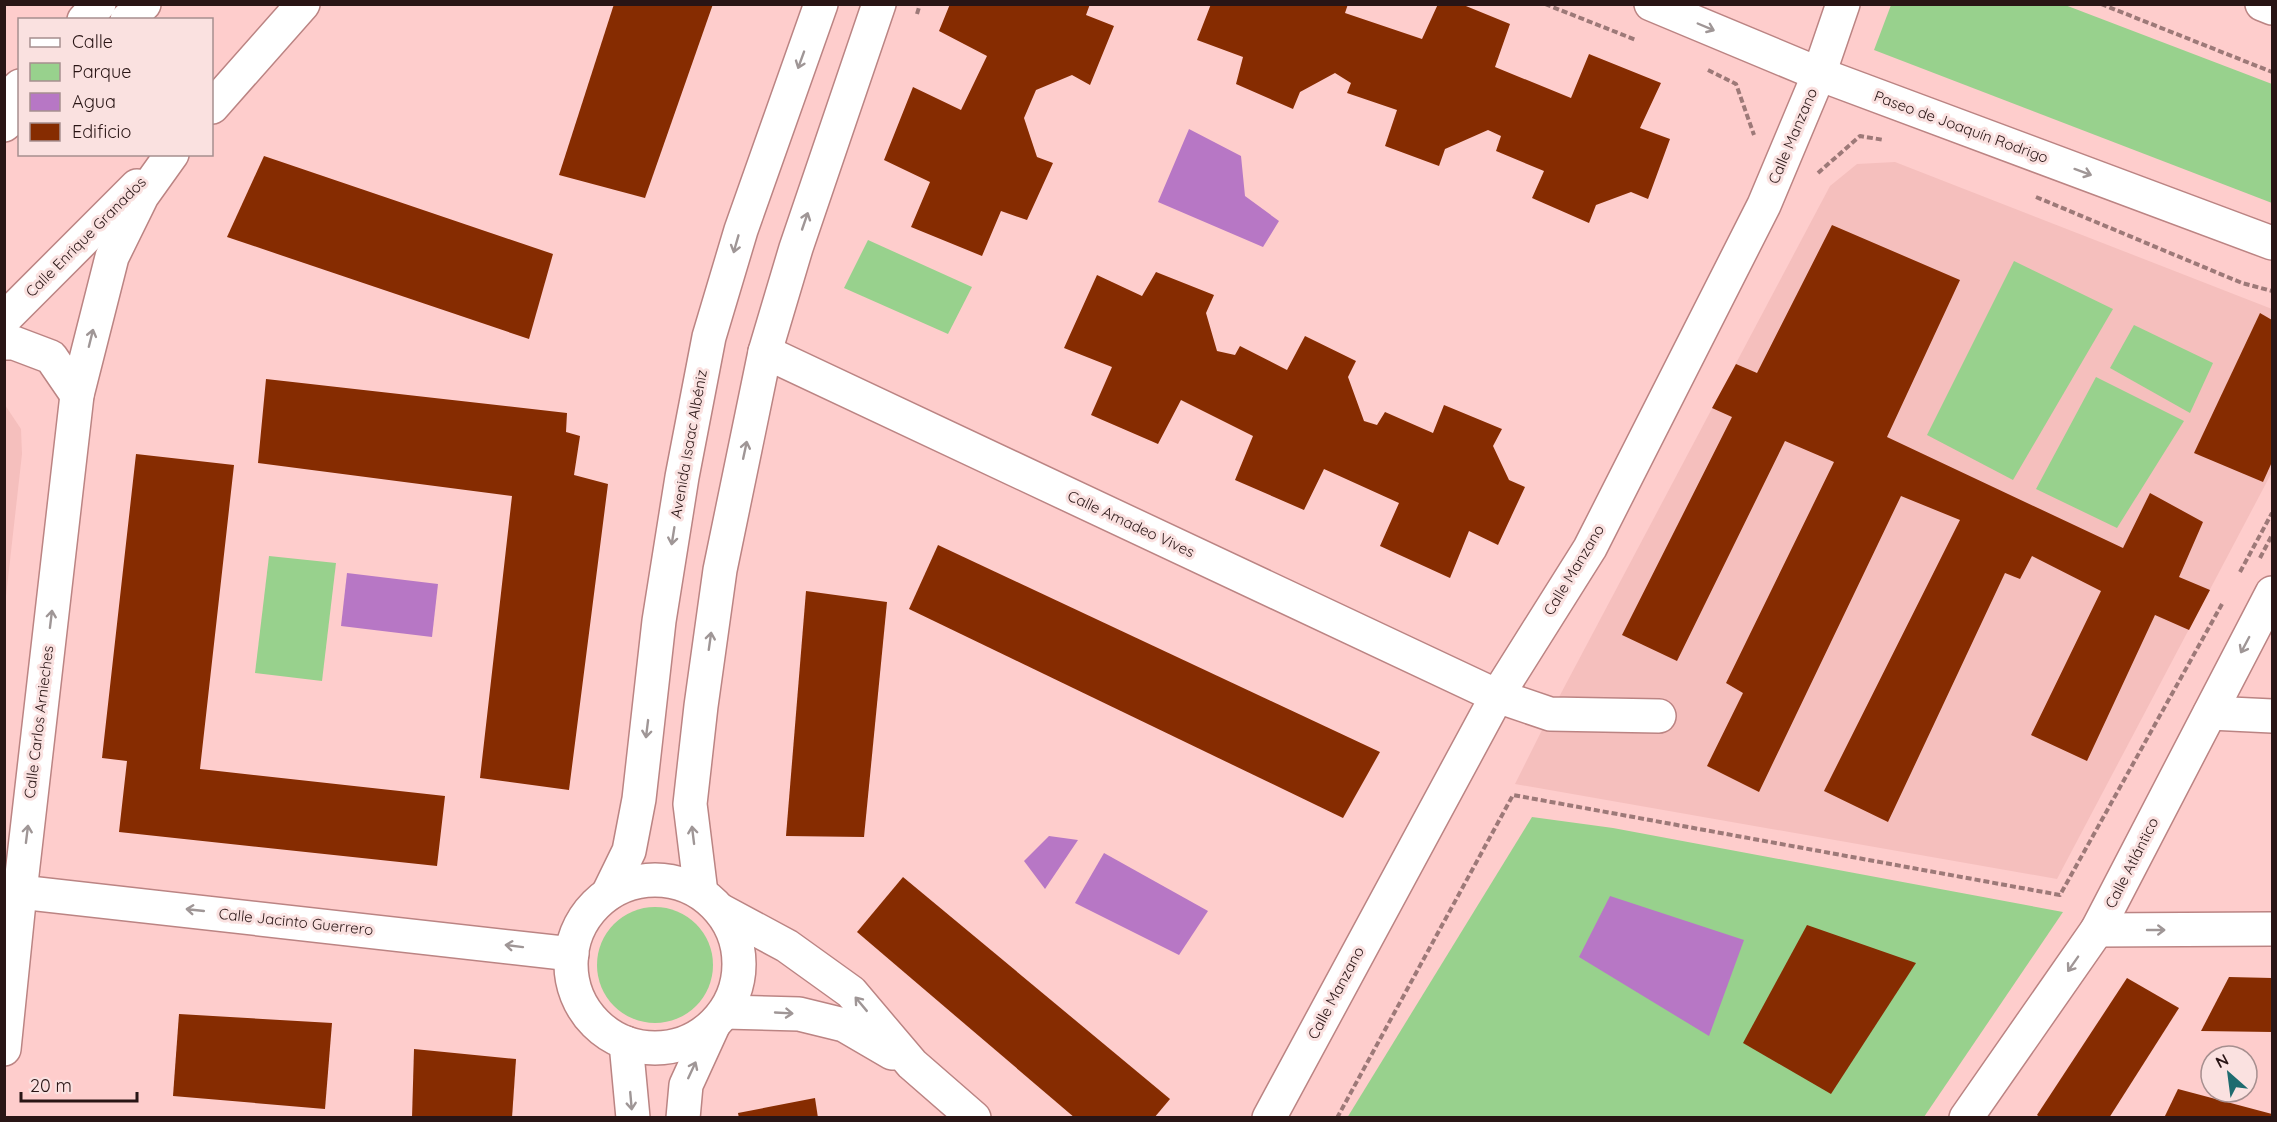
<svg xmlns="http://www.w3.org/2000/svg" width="2277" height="1122" font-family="Quicksand,sans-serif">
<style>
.built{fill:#f5bfbd}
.green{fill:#98d18d}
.water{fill:#b777c5}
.building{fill:#862c01}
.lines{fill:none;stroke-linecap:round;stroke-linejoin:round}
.minor-casing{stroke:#bb8483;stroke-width:36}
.major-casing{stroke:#bb8483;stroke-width:36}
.highway-casing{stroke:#bb8483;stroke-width:36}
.path{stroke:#9d7978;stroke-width:4;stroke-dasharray:6 3;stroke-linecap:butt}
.minor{stroke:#fff;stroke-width:33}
.major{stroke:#fff;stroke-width:33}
.highway{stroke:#fff;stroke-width:33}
.oneway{stroke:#9f9696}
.labels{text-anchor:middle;stroke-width:6;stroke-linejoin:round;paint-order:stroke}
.street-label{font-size:15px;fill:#291515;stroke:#fae1e0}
</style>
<rect width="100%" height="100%" fill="#fecdcc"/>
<!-- built -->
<g class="built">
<path d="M1895,162L2272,309V472L2057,879L1515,784L1550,714L1830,186L1857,164Z"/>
<path d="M5,405L21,429L22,454L5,605Z"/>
</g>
<!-- green -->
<g class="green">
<path d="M1891,5H2065L2272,84V203L1874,50Z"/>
<path d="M868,240L972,287L948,334L844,288Z"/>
<path d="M2014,261L2113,309L2013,480L1927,435Z"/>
<path d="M2134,325L2213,363L2190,413L2110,368Z"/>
<path d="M2096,377L2184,421L2117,528L2036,489Z"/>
<path d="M269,556L336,563L322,681L255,673Z"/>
<path d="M1532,817L1613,828L2063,912L1924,1117L1347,1118Z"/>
<circle cx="655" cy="965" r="58"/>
</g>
<!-- water -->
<g class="water">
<path d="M1189,129L1241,156L1245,196L1279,221L1263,247L1158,202Z"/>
<path d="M347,573L438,584L432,637L341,626Z"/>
<path d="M1049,836L1078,840L1045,889L1024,861Z"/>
<path d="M1104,853L1208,911L1179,955L1075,903Z"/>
<path d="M1610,896L1744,940L1709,1036L1579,957Z"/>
</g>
<!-- building -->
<g class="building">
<path d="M614,4H713L645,198L559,175Z"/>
<path d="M950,4H1090L1086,15L1114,26L1090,85L1072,75L1036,90L1024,118L1037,157L1053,163L1027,220L1001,211L982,256L911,227L930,182L884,160L913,87L961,110L987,56L939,31Z"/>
<path d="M1211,4H1348L1345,13L1422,39L1438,4H1461L1510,24L1495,67L1571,98L1589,54L1661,83L1640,128L1670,139L1648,199L1631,192L1596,205L1589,223L1532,198L1544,171L1496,151L1501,136L1488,130L1445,149L1439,166L1385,146L1397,110L1347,93L1351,83L1335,73L1300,92L1293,109L1236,84L1243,57L1197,40Z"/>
<path d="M264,156L553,254L529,339L227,237Z"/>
<path d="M1832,225L1960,280L1887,437L2123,548L2150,493L2203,522L2179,577L2210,590L2189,630L2155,615L2087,761L2031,735L2101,591L2032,556L2020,579L2005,573L1888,822L1824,791L1960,520L1901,496L1759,792L1707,766L1743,693L1726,683L1834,462L1785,441L1677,661L1622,635L1732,417L1712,408L1736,364L1757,373Z"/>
<path d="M1156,272L1214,295L1206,313L1217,351L1235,355L1240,346L1287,370L1305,336L1356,361L1348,377L1364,421L1377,425L1385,412L1433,433L1444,405L1502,429L1493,446L1509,480L1525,487L1498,545L1469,531L1450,578L1380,546L1399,503L1324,469L1304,510L1235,480L1253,436L1181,400L1158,444L1091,415L1112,367L1064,348L1097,275L1142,296Z"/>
<path d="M2260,313L2272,320V462L2263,482L2194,453Z"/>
<path d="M266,379L567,413L566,432L580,436L574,475L608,484L569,790L480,778L512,496L258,463Z"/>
<path d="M136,454L234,465L200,769L445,796L437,866L119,832L127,761L102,758Z"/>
<path d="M938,545L1380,752L1343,818L909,609Z"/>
<path d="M806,591L887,602L864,837L786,836Z"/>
<path d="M903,877L1170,1099L1154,1118H1075L857,932Z"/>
<path d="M1807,925L1916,963L1831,1094L1743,1043Z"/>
<path d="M2229,977L2272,978V1032L2201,1031Z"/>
<path d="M2127,978L2179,1008L2109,1118H2041L2037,1115Z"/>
<path d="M179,1014L332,1023L325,1109L173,1096Z"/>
<path d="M414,1049L516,1059L512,1118H412Z"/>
<path d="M2178,1089L2272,1114V1118H2164Z"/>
<path d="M815,1098L818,1118H739L738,1113Z"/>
</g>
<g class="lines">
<defs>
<g id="minor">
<path d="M1651,4L1819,74L2272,243"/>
<path d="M2262,4L2272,8"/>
<path d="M212,107L303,4"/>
<path d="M4,319L137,186"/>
<path d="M4,343H14L51,357L77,395"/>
<path d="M765,352L1497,696L1550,714L1659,716"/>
<path d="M2210,713L2272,716"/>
<circle cx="655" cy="964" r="84"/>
<path d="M20,892L572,954"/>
<path d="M701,893L690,804L701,706L720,570L765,352L796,248L879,4"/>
<path d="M608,894L629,851L639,799L659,621L682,477L709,337L741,230L821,4"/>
<path d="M720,910L787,946L851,992L912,1064L974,1118"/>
<path d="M2097,930L2272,929"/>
<path d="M725,1012L799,1014L844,1025L892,1053"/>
<path d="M626,1043L633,1118"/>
<path d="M4,1049L20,892L77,395L112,257L142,196L172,154"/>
<path d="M683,1118L686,1085L713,1026"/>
<path d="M1269,1118L1497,696L1590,548L1764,205L1819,74L1843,4"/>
<path d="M1966,1118L2097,930L2272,593"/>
</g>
<g id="major">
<path d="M84,20L99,4"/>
<path d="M4,101L20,86"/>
</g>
<g id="highway">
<path d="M127,20L144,4"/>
<path d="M4,125L20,112"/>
</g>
</defs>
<!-- minor casing -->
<use href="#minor" class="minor-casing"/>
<!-- major casing -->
<use href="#major" class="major-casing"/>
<!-- highway casing -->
<use href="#highway" class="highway-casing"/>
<!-- path -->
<g class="path">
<path d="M1545,4L1636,40"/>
<path d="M2101,4L2272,72"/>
<path d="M917,14L920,4"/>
<path d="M1708,70L1736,84L1754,135"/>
<path d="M1818,173L1860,136L1884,140"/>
<path d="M2036,197L2242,283L2272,291"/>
<path d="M2260,558L2272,535"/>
<path d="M2240,572L2272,513"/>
<path d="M1337,1118L1513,795L2060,895L2222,604"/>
</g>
<!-- minor -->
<use href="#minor" class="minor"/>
<!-- major -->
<use href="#major" class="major"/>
<!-- highway -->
<use href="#highway" class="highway"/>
</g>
<!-- one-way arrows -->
<defs><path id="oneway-shaft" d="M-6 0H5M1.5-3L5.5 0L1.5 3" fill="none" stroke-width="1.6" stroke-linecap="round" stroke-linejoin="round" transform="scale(1.5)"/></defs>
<g class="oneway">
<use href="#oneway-shaft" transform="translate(1706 27) rotate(23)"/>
<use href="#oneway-shaft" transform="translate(801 60) rotate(110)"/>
<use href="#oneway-shaft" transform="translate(2083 172) rotate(20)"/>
<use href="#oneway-shaft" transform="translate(805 221) rotate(-71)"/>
<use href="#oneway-shaft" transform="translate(736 244) rotate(106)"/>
<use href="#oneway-shaft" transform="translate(91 338) rotate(-76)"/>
<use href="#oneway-shaft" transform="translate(745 450) rotate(-78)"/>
<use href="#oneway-shaft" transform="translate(673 536) rotate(99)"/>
<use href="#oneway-shaft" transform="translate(51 619) rotate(-83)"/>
<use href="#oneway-shaft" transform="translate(710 641) rotate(-82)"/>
<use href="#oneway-shaft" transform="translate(2245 645) rotate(118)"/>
<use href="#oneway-shaft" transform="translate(647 729) rotate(97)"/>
<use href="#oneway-shaft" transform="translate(27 834) rotate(-83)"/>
<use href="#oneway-shaft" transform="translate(693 835) rotate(-97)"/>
<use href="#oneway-shaft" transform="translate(195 910) rotate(-174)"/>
<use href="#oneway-shaft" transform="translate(2156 930)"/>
<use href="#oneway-shaft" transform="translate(514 946) rotate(-173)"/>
<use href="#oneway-shaft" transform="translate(2073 964) rotate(125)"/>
<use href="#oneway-shaft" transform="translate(861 1004) rotate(-130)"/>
<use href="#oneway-shaft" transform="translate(784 1013) rotate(3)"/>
<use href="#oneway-shaft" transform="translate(692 1070) rotate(-65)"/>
<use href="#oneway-shaft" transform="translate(631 1101) rotate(85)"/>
</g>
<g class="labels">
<!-- street labels -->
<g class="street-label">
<text transform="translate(1961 127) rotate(20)" y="5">Paseo de Joaquín Rodrigo</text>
<text transform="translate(1793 136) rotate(-67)" y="5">Calle Manzano</text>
<text transform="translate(86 237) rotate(-45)" y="5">Calle Enrique Granados</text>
<text transform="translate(689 444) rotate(-80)" y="5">Avenida Isaac Albéniz</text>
<text transform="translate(1131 524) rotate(25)" y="5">Calle Amadeo Vives</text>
<text transform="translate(1574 570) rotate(-59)" y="5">Calle Manzano</text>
<text transform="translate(39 722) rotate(-83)" y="5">Calle Carlos Arnieches</text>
<text transform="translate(2132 863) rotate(-63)" y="5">Calle Atlántico</text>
<text transform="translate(296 922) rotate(6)" y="5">Calle Jacinto Guerrero</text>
<text transform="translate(1336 993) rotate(-62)" y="5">Calle Manzano</text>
</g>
</g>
<!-- border -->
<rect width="2277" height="1122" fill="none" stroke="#291515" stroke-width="12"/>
<!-- legend -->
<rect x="18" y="18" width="195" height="138" fill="#fae1e0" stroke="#a68f8f" stroke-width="1.5"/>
<rect x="30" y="38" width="30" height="9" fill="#ffffff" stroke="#a68f8f" stroke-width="1.5"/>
<text x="72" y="48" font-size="18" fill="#291515">Calle</text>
<rect x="30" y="63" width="30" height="18" fill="#98d18d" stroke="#a68f8f" stroke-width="1.5"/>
<text x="72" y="78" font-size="18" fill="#291515">Parque</text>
<rect x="30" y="93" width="30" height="18" fill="#b777c5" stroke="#a68f8f" stroke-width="1.5"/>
<text x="72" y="108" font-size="18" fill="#291515">Agua</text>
<rect x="30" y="123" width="30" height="18" fill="#862c01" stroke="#a68f8f" stroke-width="1.5"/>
<text x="72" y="138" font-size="18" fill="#291515">Edificio</text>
<!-- north arrow -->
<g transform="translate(2229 1074) rotate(332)"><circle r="28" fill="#fae1e0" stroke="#a68f8f" stroke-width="1.5"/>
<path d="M0-4.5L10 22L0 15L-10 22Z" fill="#1e6b6f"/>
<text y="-9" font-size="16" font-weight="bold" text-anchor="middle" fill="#291515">N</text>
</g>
<!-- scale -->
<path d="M21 1092v9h116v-9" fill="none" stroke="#291515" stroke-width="3"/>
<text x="30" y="1092" font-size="18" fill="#291515" stroke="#fae1e0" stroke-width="4.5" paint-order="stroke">20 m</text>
</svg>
